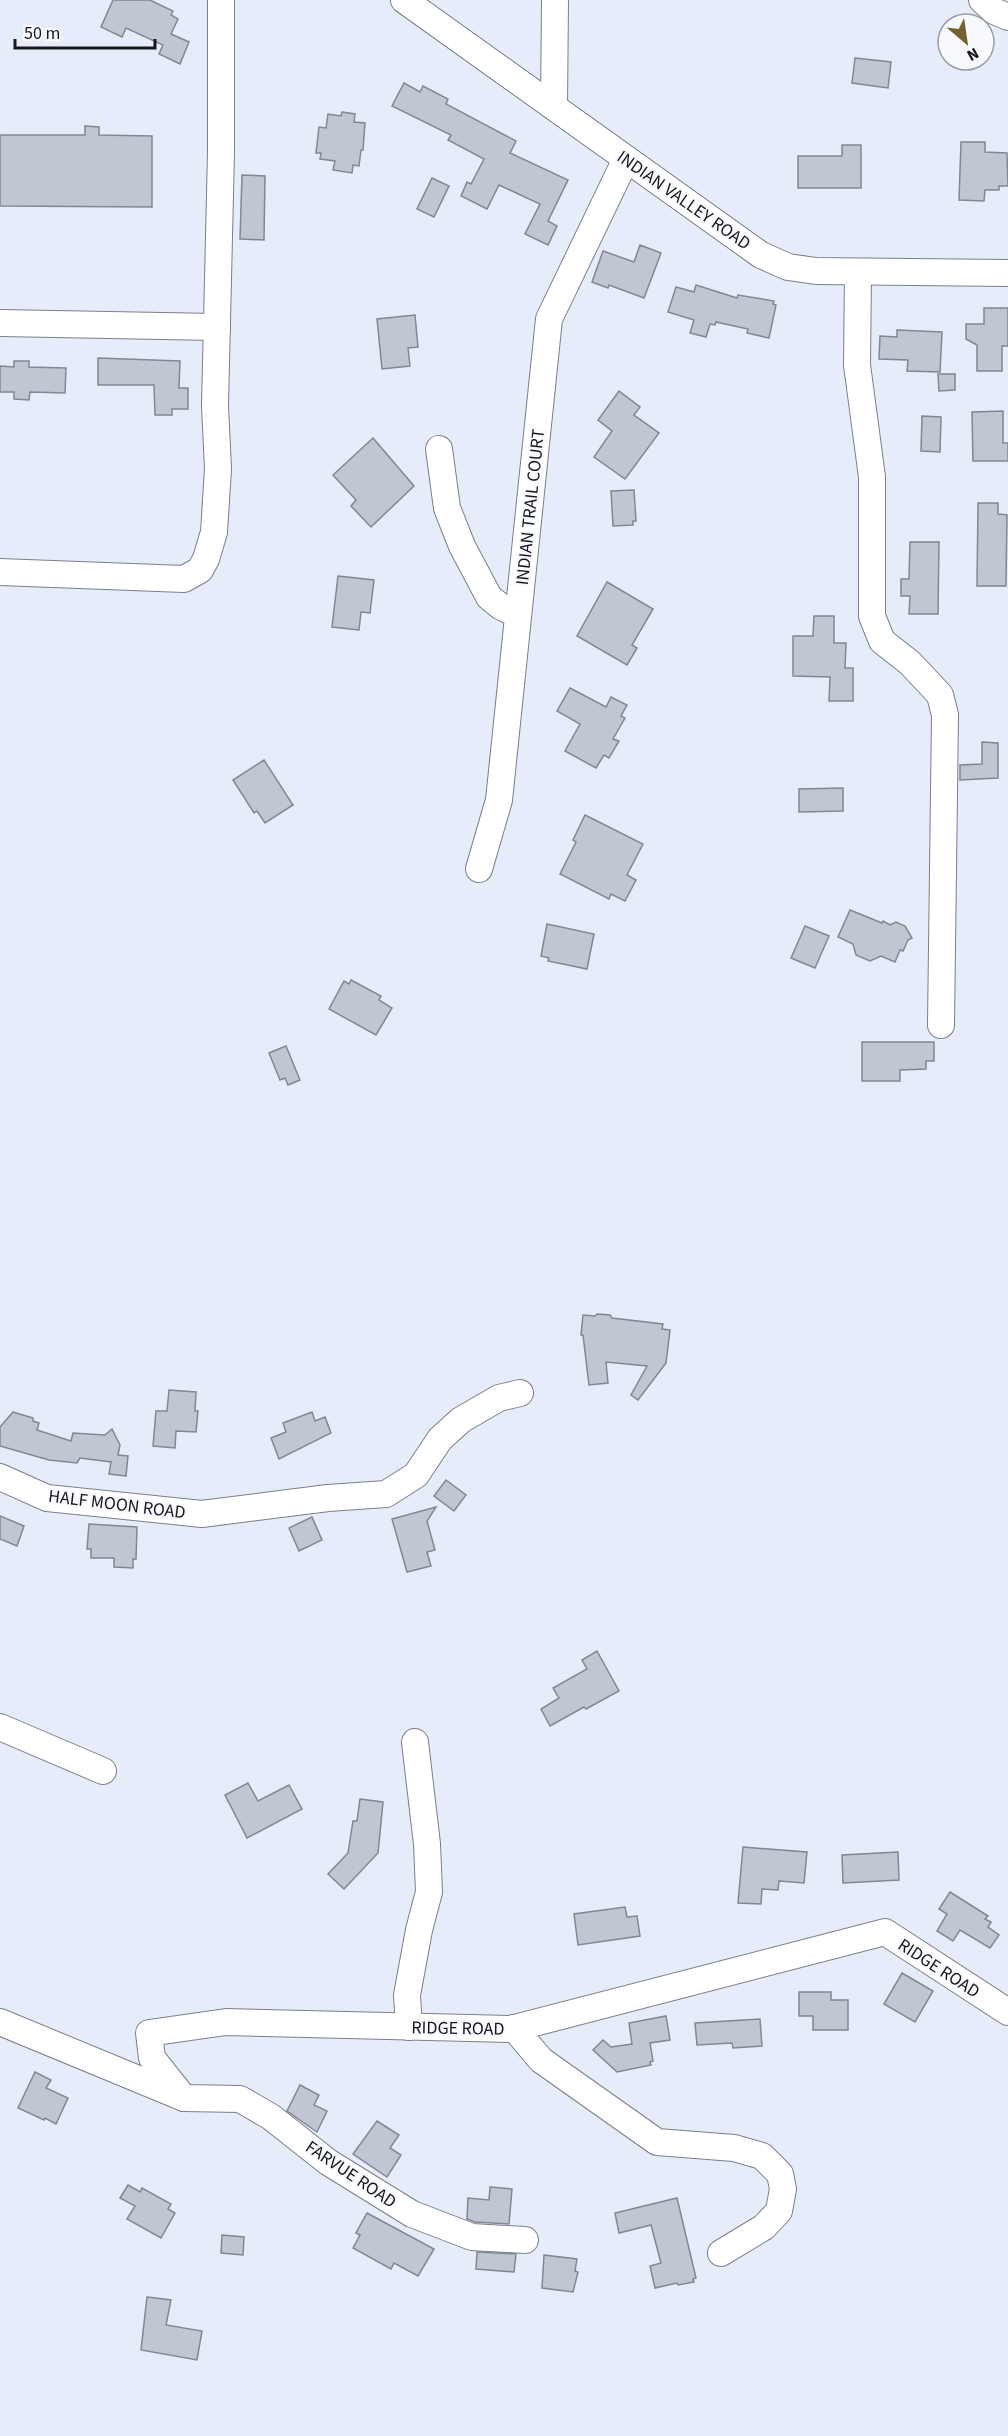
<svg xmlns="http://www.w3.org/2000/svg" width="1008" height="2436" font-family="'Source Sans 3',sans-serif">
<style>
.building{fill:#c1c6d3;stroke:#828793;stroke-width:1.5}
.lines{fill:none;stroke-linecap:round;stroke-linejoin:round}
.minor-casing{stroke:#7a7f8b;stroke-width:28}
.minor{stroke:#fff;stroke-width:26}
.labels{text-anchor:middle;stroke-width:4.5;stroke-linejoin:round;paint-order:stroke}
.street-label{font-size:18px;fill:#16181d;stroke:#f7f9ff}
</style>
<rect width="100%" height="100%" fill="#e7ecfa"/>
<!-- building -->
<g class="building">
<path d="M113,0H150L173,11L171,15L178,19L171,34L189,42L180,64L159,54L163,45L126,28L122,37L101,27Z"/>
<path d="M855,58L891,62L888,88L852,83Z"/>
<path d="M404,83L420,92L423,86L448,99L446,104L516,141L510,153L568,180L548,221L557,226L548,245L525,234L540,204L499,185L487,209L461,196L467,182L471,184L484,159L448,140L451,135L392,106Z"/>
<path d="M342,112L355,114L354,122L365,123L363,150H361L359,166L353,165L352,173L333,170L335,161L320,159L321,153H316L319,127L326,128L328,114L341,116Z"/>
<path d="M85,126L99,127V135L152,136V207L0,206V135H85Z"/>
<path d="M961,142H985V152L1007,153L1008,186H999V190H985L984,201L959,200Z"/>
<path d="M842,145H861V188H798V156H842Z"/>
<path d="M242,175L265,176L264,240L240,239Z"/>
<path d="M432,178L449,186L434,217L417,209Z"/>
<path d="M640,245L661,253L644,298L609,285L608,288L592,282L603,251L634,262Z"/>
<path d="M696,285L737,298L738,295L774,301L773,304L776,305L769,338L747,333L748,329L716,322L715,325L710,324L706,337L690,333L694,320L668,312L676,287L694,292Z"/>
<path d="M984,308H1008V346H1002V371H977V345L966,339V324H984Z"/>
<path d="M415,315L418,347L408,348L410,366L382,369L377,319Z"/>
<path d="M897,330L942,332L940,372L907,371L908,360L879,359L880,336L897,337Z"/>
<path d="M98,358L180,361L179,388H188V409H172V415H155L154,385H98Z"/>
<path d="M14,361H29V367L66,368L65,393L30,392L29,400L14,399V392H0V366L14,367Z"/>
<path d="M938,374H955V390L939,391Z"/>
<path d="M619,391L640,407L634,415L659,433L625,479L594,457L612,431L598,420Z"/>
<path d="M1003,411V443H1008V461H973L972,412Z"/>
<path d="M922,416L941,417L940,452L921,451Z"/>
<path d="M373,438L414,486L371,527L351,506L356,500L333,475Z"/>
<path d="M634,490L636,521H633V525L613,526L611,491Z"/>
<path d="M978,503H998V514L1007,515L1006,586H977Z"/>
<path d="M910,542H939L938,614H909L910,596H901V579H909Z"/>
<path d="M338,576L374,580L370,613L361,612L359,630L332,627Z"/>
<path d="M607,582L653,609L632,645L637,648L627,665L577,636Z"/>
<path d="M814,616H834V643H846L845,668H853V701H829L830,677L793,676V636H813Z"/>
<path d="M570,688L606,707L611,697L627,705L621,716L625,718L613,739L619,741L609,758L604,755L596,768L565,751L580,724L557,711Z"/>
<path d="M982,742L998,743V778L960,780V765L982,764Z"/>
<path d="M264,760L293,805L265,823L257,811L254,813L233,780Z"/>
<path d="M843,788V811L799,812V789Z"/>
<path d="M585,815L643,844L627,875L636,880L625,901L611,894L609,899L560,874L576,842L573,840Z"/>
<path d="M850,910L882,923L883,921L890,925L896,922L905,926L912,938L908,940L903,951L900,950L895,962L881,956L870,961L856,955L853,944L838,937Z"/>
<path d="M547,924L594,934L587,969L548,961L549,958L541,956Z"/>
<path d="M805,926L829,936L815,968L791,958Z"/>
<path d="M351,980L381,996L379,1000L392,1008L376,1035L329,1009L344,981L349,984Z"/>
<path d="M862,1042H934V1061H926V1069L900,1070V1081H862Z"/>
<path d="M286,1046L300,1080L288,1085L285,1078L280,1080L269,1053Z"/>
<path d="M597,1314L610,1315L612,1318L663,1324L662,1329L670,1330L666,1363L638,1400L631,1395L647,1366L606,1362L608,1383L589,1385L583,1335H581L583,1315L595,1316Z"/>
<path d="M169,1390L196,1392L195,1411H198L196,1432L176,1431L175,1448L153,1446L156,1411H167Z"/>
<path d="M13,1412L33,1418V1421L39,1423L37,1430L71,1441L73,1433L105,1435L112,1429L120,1445L118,1455L128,1456L126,1476L109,1474L111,1462L80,1458L77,1463L49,1460L0,1446V1427Z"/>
<path d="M312,1412L315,1421L325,1417L331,1433L279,1459L271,1438L286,1432L283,1423Z"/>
<path d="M446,1480L466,1495L454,1511L434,1496Z"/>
<path d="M436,1507L427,1521L435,1550L427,1552L431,1566L407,1572L392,1519Z"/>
<path d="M0,1516L24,1526L17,1546L0,1539Z"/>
<path d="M312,1517L322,1540L299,1551L289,1528Z"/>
<path d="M89,1524L137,1527L136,1559H133V1568L114,1567V1558H91V1549H87Z"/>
<path d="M597,1651L619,1691L586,1709L584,1707L550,1726L541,1709L559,1698L553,1688L587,1669L582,1660Z"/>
<path d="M248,1783L258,1801L289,1785L302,1809L247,1838L225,1795Z"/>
<path d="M360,1799L383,1802L378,1853L344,1889L328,1874L348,1853L353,1821H357Z"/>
<path d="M743,1847L807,1852L804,1883L779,1881L778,1890L762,1889L761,1904L738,1903Z"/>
<path d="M898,1852L899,1880L843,1883L842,1855Z"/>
<path d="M950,1892L988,1916L985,1919L991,1922L988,1927L999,1935L990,1948L960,1930L953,1941L937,1931L947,1914L939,1909Z"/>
<path d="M625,1907L627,1917L637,1916L640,1936L578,1945L574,1914Z"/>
<path d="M902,1973L933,1991L915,2022L884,2004Z"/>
<path d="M799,1992H831V2000H848V2030H813V2016H799Z"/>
<path d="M666,2016L670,2040L650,2043L653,2061L650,2062L651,2065L617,2072L593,2050L603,2040L611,2047L632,2044L629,2023Z"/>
<path d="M760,2019L762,2046L733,2048L732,2043L697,2045L695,2023Z"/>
<path d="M35,2072L51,2080L46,2088L68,2098L56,2124L45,2118L44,2120L18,2108Z"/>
<path d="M300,2085L319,2095L314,2105L327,2111L317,2132L287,2111Z"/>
<path d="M377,2121L399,2135L390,2148L401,2155L387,2177L353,2154Z"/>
<path d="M128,2185L140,2192L142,2188L171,2204L168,2209L175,2213L161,2238L127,2219L135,2206L120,2198Z"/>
<path d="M490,2187L512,2189L509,2224L475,2222L467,2219L468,2198L489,2200Z"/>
<path d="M677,2198L696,2278L693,2279L694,2282L678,2285L677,2283L655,2288L650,2266L661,2263L651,2225L619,2233L615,2213Z"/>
<path d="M367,2213L434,2249L418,2276L394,2263L391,2269L353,2248L360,2235L356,2233Z"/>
<path d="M222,2235L244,2237L243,2255L221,2253Z"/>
<path d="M477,2252L516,2254L514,2272L476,2269Z"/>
<path d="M544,2255L577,2259L575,2271L578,2272L573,2292L542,2288Z"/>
<path d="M147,2297L171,2300L166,2325L202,2331L197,2360L141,2350Z"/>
</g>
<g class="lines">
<defs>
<g id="minor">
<path d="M404,0L761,255L788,267L816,271L1008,273"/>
<path d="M982,0L994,11L1008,17"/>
<path d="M554,107L555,0"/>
<path d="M858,272L857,365L872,477V616L882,641L910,663L940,695L945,715L941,1025"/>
<path d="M0,323L217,327"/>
<path d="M439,449L447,508L462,546L489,597L500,606L518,615"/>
<path d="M0,572L184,579L200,570L206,559L214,532L218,469L215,406L221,152V0"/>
<path d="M479,869L499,800L549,319L626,159"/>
<path d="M0,1477L47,1498L202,1514L328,1498L386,1494L416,1475L440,1439L461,1420L499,1398L520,1393"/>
<path d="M0,1727L103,1771"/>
<path d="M0,2022L184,2098L152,2058L149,2033L226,2022L511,2029L885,1932L1008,2012"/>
<path d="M409,2027L407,1995L419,1930L429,1892L427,1844L415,1742"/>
<path d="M514,2028L541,2060L657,2142L734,2148L762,2156L780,2174L783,2189L779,2211L764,2227L721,2253"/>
<path d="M184,2098L240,2099L271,2117L328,2162L412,2214L472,2237L525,2240"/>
</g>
</defs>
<!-- minor casing -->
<use href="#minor" class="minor-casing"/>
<!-- minor -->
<use href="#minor" class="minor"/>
</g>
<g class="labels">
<!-- street labels -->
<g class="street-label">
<text transform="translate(684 200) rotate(35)" y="6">INDIAN VALLEY ROAD</text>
<text transform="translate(530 507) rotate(-84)" y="6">INDIAN TRAIL COURT</text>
<text transform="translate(117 1504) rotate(7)" y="6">HALF MOON ROAD</text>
<text transform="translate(939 1968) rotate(33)" y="6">RIDGE ROAD</text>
<text transform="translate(458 2028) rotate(1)" y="6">RIDGE ROAD</text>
<text transform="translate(351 2174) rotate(34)" y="6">FARVUE ROAD</text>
</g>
</g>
<!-- north arrow -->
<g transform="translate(966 42) rotate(151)"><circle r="28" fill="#f7f9ff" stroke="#9d9fa5" stroke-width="1.5"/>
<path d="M0-4.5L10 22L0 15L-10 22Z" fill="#746130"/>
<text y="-9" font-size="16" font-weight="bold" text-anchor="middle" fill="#16181d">N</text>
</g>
<!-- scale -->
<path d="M15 39v9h140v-9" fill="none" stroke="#16181d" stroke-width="3"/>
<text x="24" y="39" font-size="18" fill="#16181d" stroke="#f7f9ff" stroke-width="4.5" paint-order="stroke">50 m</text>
</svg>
